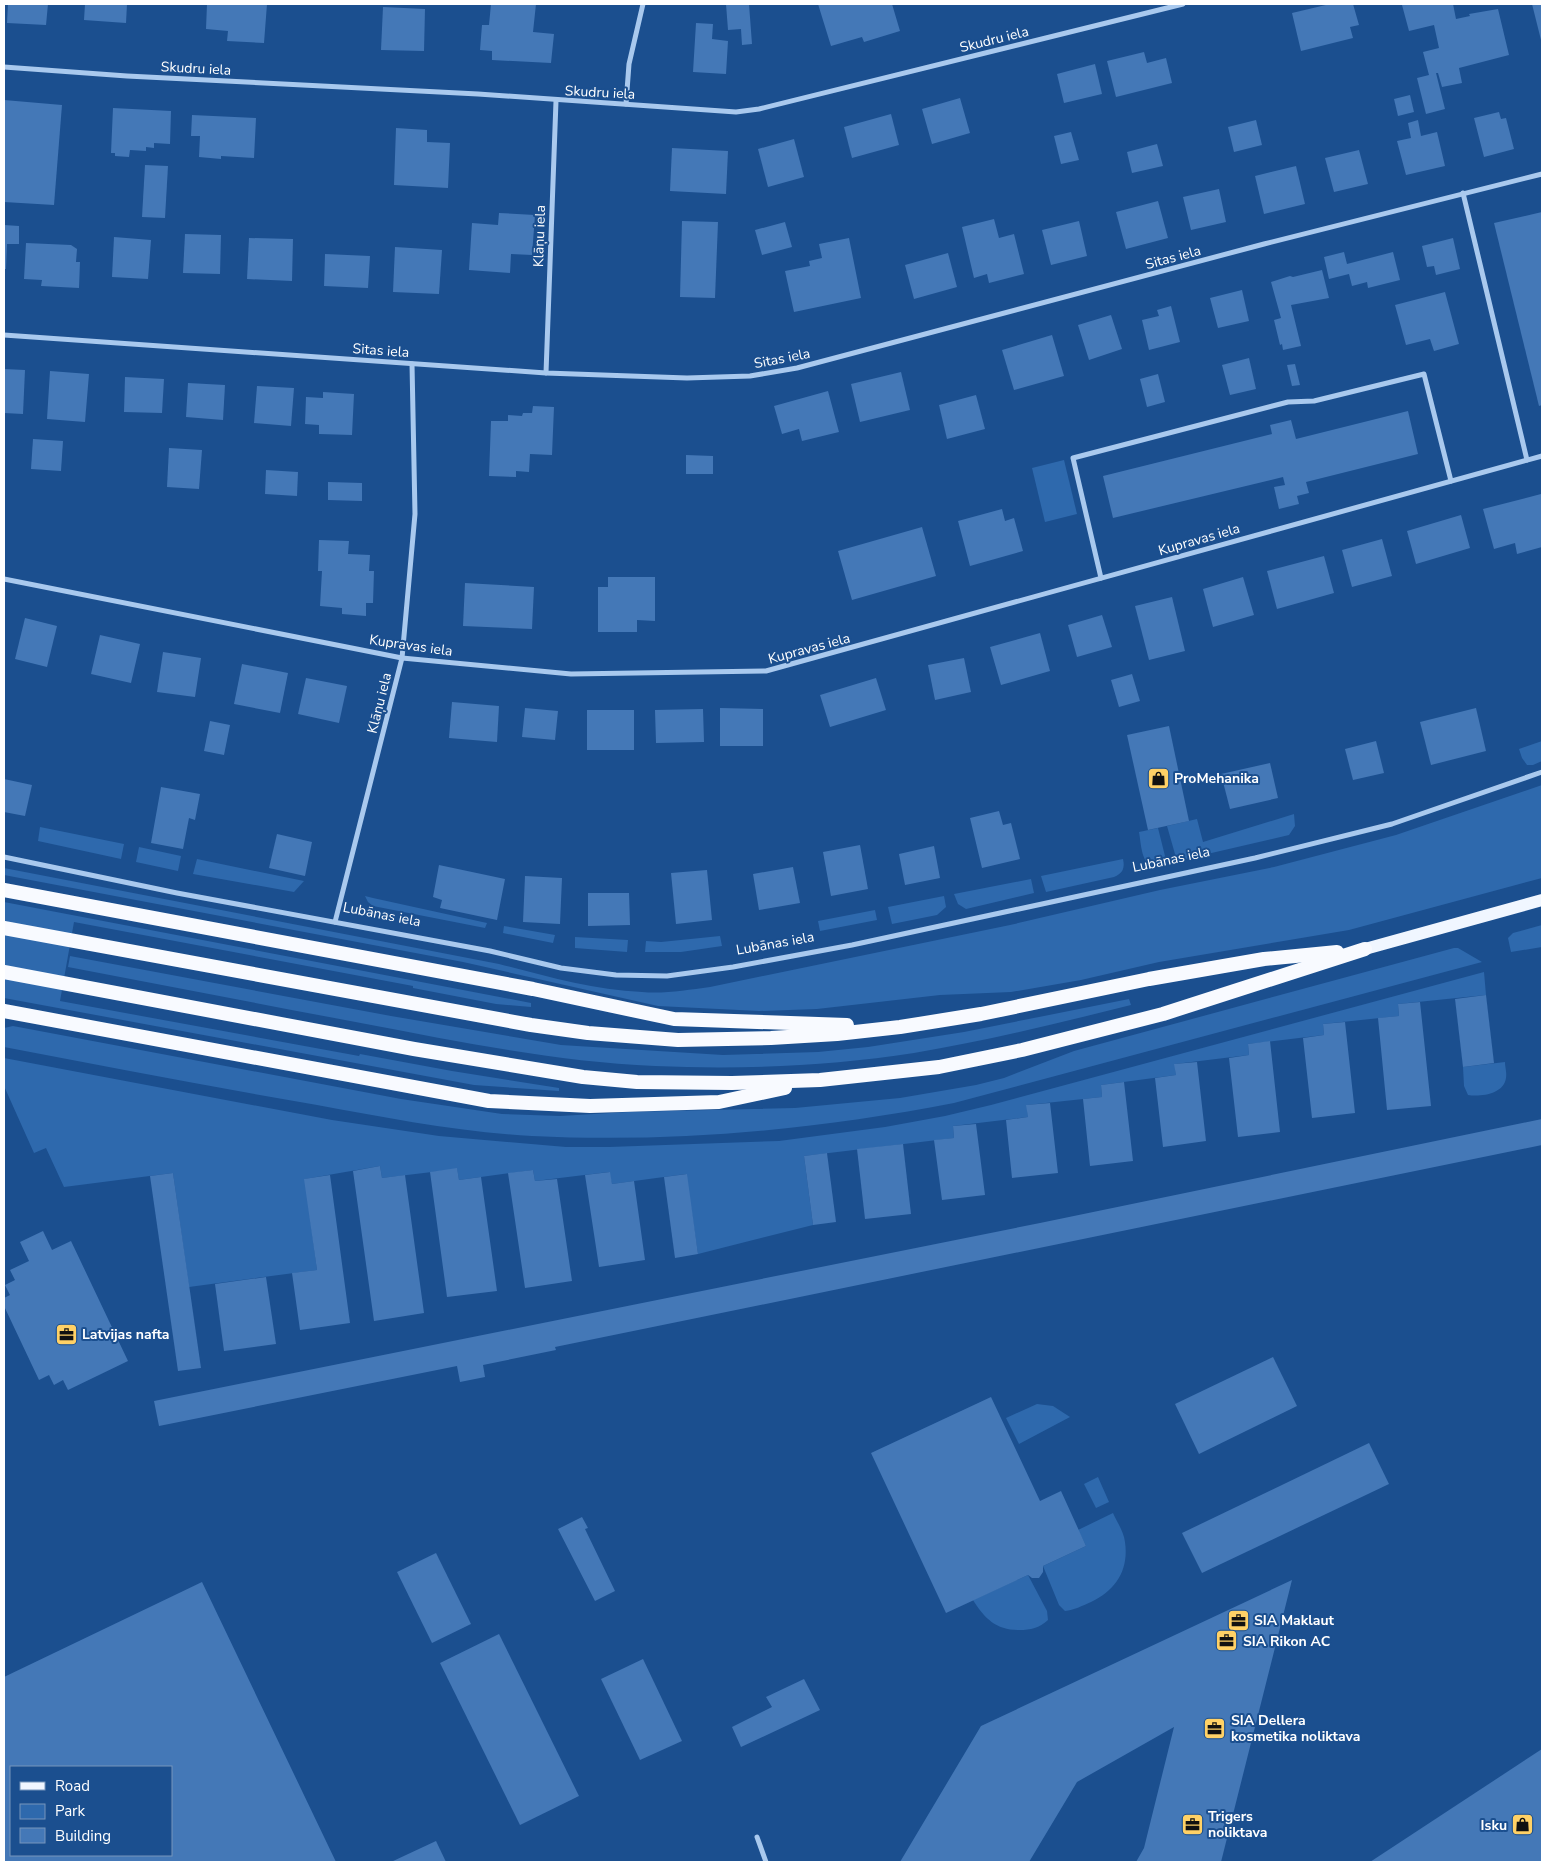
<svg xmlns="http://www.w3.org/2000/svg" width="1546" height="1866" font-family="'Nunito Sans',sans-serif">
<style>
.green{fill:#2e69ad}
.building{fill:#4478b7;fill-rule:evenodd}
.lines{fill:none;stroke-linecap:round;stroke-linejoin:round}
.minor{stroke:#a9c9ee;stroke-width:5}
.primary{stroke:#f0f6ff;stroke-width:12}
.trunk{stroke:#f8faff;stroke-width:14}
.labels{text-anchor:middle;stroke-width:4;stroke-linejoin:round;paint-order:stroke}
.street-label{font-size:14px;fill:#fff;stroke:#1b4f8f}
.poi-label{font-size:14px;font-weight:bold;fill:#fff;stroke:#1b4f8f;text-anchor:start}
</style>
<rect width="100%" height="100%" fill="#1b4f8f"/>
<!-- green -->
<g class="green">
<path d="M1064,460L1077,514L1045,522L1032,468Z"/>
<path d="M1542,741V761L1533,765H1527L1522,758L1519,749Z"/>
<path d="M1542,785V878L1349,930L1159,962L1081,980L1011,992L940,995L817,1009L759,1011L658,1006L463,962L4,875V868L499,964C546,976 593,990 642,992C664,994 687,990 710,987L1010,925L1160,890L1274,867L1396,835Z"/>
<path d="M1294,814L1295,826L1289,835L1177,861L1167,826L1197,819L1203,842Z"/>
<path d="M40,827L124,844L121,859L38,841Z"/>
<path d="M1158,828L1167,864C1163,865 1158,867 1155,867C1141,866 1141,842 1139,832Z"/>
<path d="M139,847L181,856L178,871L136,862Z"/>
<path d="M197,859L304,881L294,892L193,874Z"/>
<path d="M1123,859C1125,868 1123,873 1114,877L1046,892L1041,876Z"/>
<path d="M1031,879L1034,893L966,909L958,904L954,894Z"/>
<path d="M365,896L373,898L487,923L485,928L373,906L368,902Z"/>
<path d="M944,896L946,907L937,915L892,924L888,907Z"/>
<path d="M4,902L531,1003V1007L496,1004L413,988V986L74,922L60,1001L359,1056L360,1054L452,1071L559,1088V1091L474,1085L4,998Z"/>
<path d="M875,910L877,920L820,931L818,921Z"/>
<path d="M1542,925V947L1511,952L1508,938L1513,933Z"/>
<path d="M504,926L555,935L553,943L503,933Z"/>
<path d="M720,936L722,946L681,952H645L646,941L661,942Z"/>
<path d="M575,937L628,940L627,952L575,948Z"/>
<path d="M1454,948H1458L1482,962L954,1103C815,1130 673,1143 532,1136C459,1132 388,1118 317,1105C212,1087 108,1067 4,1047V1028L13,1026L401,1099L502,1114L560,1116L628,1112L795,1108L900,1098L976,1085L1004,1078L1074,1051Z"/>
<path d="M70,956L391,1016L561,1045L723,1055L818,1052L868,1047L964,1032L1129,999L1131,1005C1059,1023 987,1041 914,1053C829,1066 741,1070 655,1066C557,1062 461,1042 366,1024C266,1005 167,986 68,967Z"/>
<path d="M1484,972L1486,995L1398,1004L1399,1016L1323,1024L1324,1035L1248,1044L1249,1055L1175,1064L1176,1075L1101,1085L1102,1097L1027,1105L1028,1117L953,1126L954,1138L804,1156L813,1225L698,1254L686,1174L612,1184L609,1172L535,1181L533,1170L459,1180L457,1169L382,1178L380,1166L305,1179L317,1270L189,1287L173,1173L64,1187L46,1148L34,1153L4,1086V1058L332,1120L439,1136L566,1147H609L779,1141L885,1127L945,1116L991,1105Z"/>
<path d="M1505,1062C1505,1067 1507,1073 1506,1078C1504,1094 1481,1097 1468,1095L1464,1086L1463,1067Z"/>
<path d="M1037,1404L1053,1406L1070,1417L1019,1444L1006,1418Z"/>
<path d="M1098,1477L1109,1502L1096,1508L1084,1484Z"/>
<path d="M1113,1513C1117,1522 1124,1532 1125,1542C1129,1570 1116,1590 1091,1602C1082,1606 1074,1610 1065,1611L1059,1605L1043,1566L1086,1546L1078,1530Z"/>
<path d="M1028,1575L1047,1611L1048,1620C1039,1628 1031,1630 1019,1630C996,1630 985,1619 973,1600Z"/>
</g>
<!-- building -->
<g class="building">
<path d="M8,4H48L46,25L7,23Z"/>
<path d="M85,4H127L126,23L84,20Z"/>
<path d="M207,4H267L264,43L227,41L228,31L206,29Z"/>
<path d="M491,4H536L533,32L554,34L551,63L492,60V51L480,50L482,25H489Z"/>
<path d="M726,4H749L752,44L742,45L741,29L728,30Z"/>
<path d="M818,4H892L900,31L864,42L862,37L831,46Z"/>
<path d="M1330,4H1353L1359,25L1350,27L1353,38L1301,51L1292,13Z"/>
<path d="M1406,4H1453L1456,19L1470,16L1469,14L1498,9L1509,55L1459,68L1462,83L1442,87L1438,73H1436L1445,109L1426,114L1417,78L1429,75L1423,52L1439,48L1434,25L1409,31L1402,5Z"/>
<path d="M1532,4H1542V44Z"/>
<path d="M383,7L425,9L424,51L381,50Z"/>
<path d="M696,23L713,24L712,39L728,41L726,74L693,72Z"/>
<path d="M1144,52L1147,63L1166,58L1172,83L1116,97L1107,61Z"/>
<path d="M1095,64L1102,94L1064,103L1057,74Z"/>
<path d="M1410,95L1414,112L1398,116L1394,99Z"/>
<path d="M960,98L970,133L932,144L922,109Z"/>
<path d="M4,100L62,105L54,205L4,202Z"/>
<path d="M113,108L171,111L170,144L154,143V148L146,147V151L130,150L129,157L115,156V153H111Z"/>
<path d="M1499,112L1501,119L1506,118L1514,149L1484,157L1474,118Z"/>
<path d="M891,114L899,145L852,158L844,127Z"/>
<path d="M192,115L256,118L254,158L221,156V159L199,157L200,136H191Z"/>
<path d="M1256,120L1262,145L1234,152L1228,127Z"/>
<path d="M1418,120L1421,136L1437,132L1445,166L1406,175L1397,141L1411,138L1408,123Z"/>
<path d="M396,128L427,130V142L450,143L448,188L394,185Z"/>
<path d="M1071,132L1079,160L1061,164L1054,136Z"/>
<path d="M794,139L804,177L768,187L758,149Z"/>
<path d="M1157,144L1163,166L1132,173L1127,152Z"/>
<path d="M672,148L728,151L726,194L670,191Z"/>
<path d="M1359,150L1368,184L1334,192L1325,158Z"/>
<path d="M145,165L168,166L165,218L142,217Z"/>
<path d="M1296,166L1305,204L1264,214L1255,176Z"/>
<path d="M1219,189L1226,222L1191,230L1183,197Z"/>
<path d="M1158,201L1168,238L1126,249L1116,212Z"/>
<path d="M1542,212V405L1539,406L1494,223Z"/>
<path d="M499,213L535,215L532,255L511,254L510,273L469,270L472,223L498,225Z"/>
<path d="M994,219L999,238L1014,234L1024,274L989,283L987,274L974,278L962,227Z"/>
<path d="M682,221L718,222L715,298L680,297Z"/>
<path d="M1079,221L1087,256L1051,265L1042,230Z"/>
<path d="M785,222L792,247L762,255L755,230Z"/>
<path d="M4,225L19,226V244H7L6,269H4Z"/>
<path d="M185,234L221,235L220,274L183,273Z"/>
<path d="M114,237L151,240L148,279L112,277Z"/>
<path d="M249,238L293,239L292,281L247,279Z"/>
<path d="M849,238L861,298L794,312L785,271L810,266L809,261L822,258L819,244Z"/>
<path d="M1453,238L1460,269L1436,275L1434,266L1427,267L1422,246Z"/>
<path d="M26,243L71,245L77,249L76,262H80L79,288L41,286L42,280L24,279Z"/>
<path d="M395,247L442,250L439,294L393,292Z"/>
<path d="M1344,252L1347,264L1393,252L1400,280L1368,288L1367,282L1352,286L1349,274L1329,279L1324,257Z"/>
<path d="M948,253L957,287L914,299L905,265Z"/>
<path d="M325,254L370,256L368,288L324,286Z"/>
<path d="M1322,270L1329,298L1291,305L1301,346L1283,350L1282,344L1280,345L1274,320L1281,318L1271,282L1290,276L1293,277Z"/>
<path d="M1242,290L1249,321L1218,328L1210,298Z"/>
<path d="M1445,292L1459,344L1434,351L1430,339L1406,345L1395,305Z"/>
<path d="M1171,306L1180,342L1149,350L1142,320L1159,316L1157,310Z"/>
<path d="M1111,315L1122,349L1089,360L1078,325Z"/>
<path d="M1052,335L1064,376L1014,390L1002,350Z"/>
<path d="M1249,358L1256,389L1230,395L1222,365Z"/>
<path d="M1295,364L1300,385L1292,386L1287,365Z"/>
<path d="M4,369L25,370L23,414L4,413Z"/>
<path d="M50,371L89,374L85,422L47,419Z"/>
<path d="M901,372L910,410L860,422L851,384Z"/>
<path d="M1158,374L1165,402L1147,407L1140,379Z"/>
<path d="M125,377L164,379L162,413L124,412Z"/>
<path d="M188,383L225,385L223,420L186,417Z"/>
<path d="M257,386L294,388L291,426L254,423Z"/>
<path d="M828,391L839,432L802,441L799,429L782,434L774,406Z"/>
<path d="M323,392L354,394L352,435L319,434V425L305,424L306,397L323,398Z"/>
<path d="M976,395L985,429L947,439L939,405Z"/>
<path d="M533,406L554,407L552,455L530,454L529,472L516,471V477L489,476L491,421H508V415L522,416L523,413H532Z"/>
<path d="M1408,411L1418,454L1306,482L1309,493L1297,496L1299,504L1279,509L1274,487L1285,485L1283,477L1113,518L1103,476L1272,434L1270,425L1291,420L1296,439Z"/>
<path d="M33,439L63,441L61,471L31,469Z"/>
<path d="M169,448L202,450L199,489L167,487Z"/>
<path d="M686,455L713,456V474H686Z"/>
<path d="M266,470L298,472L297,496L265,494Z"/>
<path d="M328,482L362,483V501L328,500Z"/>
<path d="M1541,494L1542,501V547L1517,554L1515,543L1494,549L1483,509Z"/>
<path d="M1002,509L1005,521L1014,518L1023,551L970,566L958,521Z"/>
<path d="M1461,515L1470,548L1416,564L1407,531Z"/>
<path d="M922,527L936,576L852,600L838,551Z"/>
<path d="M1382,539L1392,576L1352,587L1342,550Z"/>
<path d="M319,540L349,541L348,554L370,555L369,571H374L373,603H366V616L342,614V608L320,606L322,571H318Z"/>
<path d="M1324,556L1334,593L1277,609L1267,571Z"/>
<path d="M608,577H655V621L637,620V632H598V587H608Z"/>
<path d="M1243,577L1254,615L1213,627L1203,589Z"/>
<path d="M465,583L534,587L532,629L463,626Z"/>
<path d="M1172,597L1185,651L1149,660L1135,606Z"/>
<path d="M1102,615L1112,647L1077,657L1068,625Z"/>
<path d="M25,618L57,626L47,667L15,659Z"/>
<path d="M1040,633L1050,671L1001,685L990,647Z"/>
<path d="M100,635L140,644L131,683L91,674Z"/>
<path d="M163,652L201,658L195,697L157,692Z"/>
<path d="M964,658L971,692L935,700L928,665Z"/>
<path d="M242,664L288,673L280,713L234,704Z"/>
<path d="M1132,674L1140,701L1119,707L1111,680Z"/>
<path d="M306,678L347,686L339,723L298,714Z"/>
<path d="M876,678L886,710L830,727L820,695Z"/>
<path d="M452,702L499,706L497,742L449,738Z"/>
<path d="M525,708L558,711L555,740L522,737Z"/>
<path d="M720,708L763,709V746H720Z"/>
<path d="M1476,708L1486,751L1431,765L1420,722Z"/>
<path d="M703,709L704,742L656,743L655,710Z"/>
<rect x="587" y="710" width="47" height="40"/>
<path d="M210,721L230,725L224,755L204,751Z"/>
<path d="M1169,726L1189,821L1148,830L1127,735Z"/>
<path d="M1376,741L1384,773L1353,780L1345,749Z"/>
<path d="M1270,763L1278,798L1230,809L1221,774Z"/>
<path d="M4,779L32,785L25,816L4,812Z"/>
<path d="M161,787L200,794L195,820L189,818L183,849L151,843Z"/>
<path d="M999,811L1003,825L1011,823L1020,859L982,868L970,818Z"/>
<path d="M277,834L312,842L305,876L269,868Z"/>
<path d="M860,845L868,889L831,896L823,852Z"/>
<path d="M934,846L940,878L905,885L899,854Z"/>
<path d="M439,865L505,879L497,920L440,908L442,900L433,897Z"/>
<path d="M793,867L800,903L759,910L753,874Z"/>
<path d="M707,870L712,920L676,924L671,873Z"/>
<path d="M525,876L562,878L560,924L523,922Z"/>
<path d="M588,893H629L630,925L588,926Z"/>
<path d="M1486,995L1494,1063L1463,1067L1455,999Z"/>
<path d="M1420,1002L1431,1106L1387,1110L1378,1018L1399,1016L1398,1004Z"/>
<path d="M1345,1022L1355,1113L1312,1118L1303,1038L1324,1035L1323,1024Z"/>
<path d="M1270,1041L1280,1132L1238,1137L1229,1058L1249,1055L1248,1044Z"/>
<path d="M1197,1062L1206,1141L1163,1147L1155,1078L1176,1075L1174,1064Z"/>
<path d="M1124,1082L1133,1161L1090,1166L1083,1099L1102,1097L1101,1085Z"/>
<path d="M1050,1103L1058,1173L1012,1178L1006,1120L1028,1117L1026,1105Z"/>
<path d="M1542,1119V1145L555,1347L556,1350L483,1365L485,1377L460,1382L457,1366L159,1426L154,1401L1040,1223Z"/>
<path d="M976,1124L985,1195L942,1200L934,1140L954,1138L953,1126Z"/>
<path d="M903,1144L911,1214L865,1219L857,1149Z"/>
<path d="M827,1153L836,1222L813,1225L804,1156Z"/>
<path d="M380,1166L382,1178L405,1175L424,1313L374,1321L353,1171Z"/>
<path d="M457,1168L459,1180L481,1177L497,1291L447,1297L430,1172Z"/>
<path d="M533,1170L535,1181L557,1179L572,1281L525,1288L508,1173Z"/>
<path d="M610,1172L612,1184L634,1181L645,1260L599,1267L585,1175Z"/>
<path d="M173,1173L201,1368L178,1371L150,1176Z"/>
<path d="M687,1174L698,1254L675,1258L664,1177Z"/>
<path d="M330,1175L350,1323L300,1330L292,1273L317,1270L304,1179Z"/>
<path d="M43,1231L52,1250L71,1241L128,1361L68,1390L63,1380L54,1385L49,1375L39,1380L4,1306V1298L10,1295L5,1285L15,1280L10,1270L29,1261L20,1242Z"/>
<path d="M266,1277L276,1344L224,1351L215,1284Z"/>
<path d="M1273,1357L1297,1406L1199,1454L1175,1404Z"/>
<path d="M991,1397L1040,1501L1061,1491L1086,1546L1043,1566V1572L1039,1578H1032L1028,1575L946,1613L871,1453Z"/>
<path d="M1369,1443L1389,1484L1202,1573L1182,1533Z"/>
<path d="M582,1517L588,1528L585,1529L615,1591L595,1601L558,1529Z"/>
<path d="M436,1553L471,1624L432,1643L397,1572Z"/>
<path d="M1292,1580L1221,1862H1136L1144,1848L1174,1727L1077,1782L1029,1862H900L981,1726Z"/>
<path d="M202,1582L336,1862H4V1677ZM11,1767H171V1855H11Z"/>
<path d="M499,1634L579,1796L520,1825L440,1663Z"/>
<path d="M643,1659L682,1741L640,1760L601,1679Z"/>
<path d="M804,1679L820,1710L741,1747L732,1727L772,1707L766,1697Z"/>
<path d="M1542,1749V1862H1370Z"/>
<path d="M436,1841L446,1862H391Z"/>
</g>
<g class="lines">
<!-- minor -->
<g class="minor">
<path d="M4,67L127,76L478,94L736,112L759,109L1183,4"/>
<path d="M626,104L629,64L643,4"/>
<path d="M1463,193L1527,460"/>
<path d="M4,335L546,373L687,378L750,376L797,368L1264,244L1542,174"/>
<path d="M546,373L556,101"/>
<path d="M1101,578L1073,458L1288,402L1314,401L1424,374L1451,481"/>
<path d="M4,579L402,658L571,674L766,671L1542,456"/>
<path d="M4,857L177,893L490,951L561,968L616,975L667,976L733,967L852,945L1255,858L1392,824L1542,772"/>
<path d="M335,922L402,658L415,514L412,364"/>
<path d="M757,1837L766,1862"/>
</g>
<!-- primary -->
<path class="primary" d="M1365,949L1542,900"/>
<!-- trunk -->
<g class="trunk">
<path d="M4,890L533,989L674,1019L847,1025"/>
<path d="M4,928L531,1025L588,1033L678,1040L771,1038L837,1034L900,1027L981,1014L1149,979L1264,959L1337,952"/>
<path d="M4,972L414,1049L583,1077L637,1082L732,1083L820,1080L939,1067L1022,1050L1163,1014L1365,949"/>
<path d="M4,1011L489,1101L590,1106L719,1102L785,1088"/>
</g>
</g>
<!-- icons -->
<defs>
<symbol id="shop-square" viewBox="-11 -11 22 22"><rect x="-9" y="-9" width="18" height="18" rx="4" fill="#ffd166" stroke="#1b4f8f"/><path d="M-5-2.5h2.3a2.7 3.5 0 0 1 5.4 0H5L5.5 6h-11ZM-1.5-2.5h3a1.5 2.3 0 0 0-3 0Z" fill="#111"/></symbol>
<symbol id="office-square" viewBox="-11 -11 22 22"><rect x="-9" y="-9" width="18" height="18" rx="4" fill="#ffd166" stroke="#1b4f8f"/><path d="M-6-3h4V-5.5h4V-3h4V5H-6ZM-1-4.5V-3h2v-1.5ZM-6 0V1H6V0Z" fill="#111"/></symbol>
</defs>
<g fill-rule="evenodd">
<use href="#shop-square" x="1146" y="766" width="25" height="25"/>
<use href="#office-square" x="54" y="1322" width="25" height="25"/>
<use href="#office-square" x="1226" y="1608" width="25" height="25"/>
<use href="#office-square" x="1214" y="1628" width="25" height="25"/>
<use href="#office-square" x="1202" y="1716" width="25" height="25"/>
<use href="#office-square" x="1180" y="1812" width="25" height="25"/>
<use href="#shop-square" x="1510" y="1812" width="25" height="25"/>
</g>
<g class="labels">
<!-- street labels -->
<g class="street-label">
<text transform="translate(994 39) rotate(-14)" y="5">Skudru iela</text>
<text transform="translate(196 68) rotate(3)" y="5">Skudru iela</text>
<text transform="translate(600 92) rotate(3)" y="5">Skudru iela</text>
<text transform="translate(539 236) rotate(-88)" y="5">Klāņu iela</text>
<text transform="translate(1173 257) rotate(-15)" y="5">Sitas iela</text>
<text transform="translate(381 350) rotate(4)" y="5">Sitas iela</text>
<text transform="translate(782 358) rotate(-11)" y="5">Sitas iela</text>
<text transform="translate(1199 539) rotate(-16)" y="5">Kupravas iela</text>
<text transform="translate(411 645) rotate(8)" y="5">Kupravas iela</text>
<text transform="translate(809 648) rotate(-15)" y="5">Kupravas iela</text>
<text transform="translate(379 703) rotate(-76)" y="5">Klāņu iela</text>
<text transform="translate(1171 859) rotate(-12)" y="5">Lubānas iela</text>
<text transform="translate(382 914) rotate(11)" y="5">Lubānas iela</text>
<text transform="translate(775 943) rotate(-10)" y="5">Lubānas iela</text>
</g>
<!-- poi labels -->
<g class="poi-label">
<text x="1174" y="783">ProMehanika</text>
<text x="82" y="1339">Latvijas nafta</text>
<text x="1254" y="1625">SIA Maklaut</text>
<text x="1243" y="1646">SIA Rikon AC</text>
<text x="1231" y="1725">SIA Dellera<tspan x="1231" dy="16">kosmetika noliktava</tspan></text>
<text x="1208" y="1821">Trigers<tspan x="1208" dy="16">noliktava</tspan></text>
<text x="1507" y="1830" text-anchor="end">Isku</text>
</g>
</g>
<!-- border -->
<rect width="1546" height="1866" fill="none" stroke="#ffffff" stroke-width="10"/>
<!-- legend -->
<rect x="10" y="1766" width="162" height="90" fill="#1b4f8f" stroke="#7695bc"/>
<rect x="20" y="1782" width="25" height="8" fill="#f0f6ff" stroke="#7695bc"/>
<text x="55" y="1791" font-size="15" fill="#ffffff">Road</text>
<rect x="20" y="1804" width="25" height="15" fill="#2e69ad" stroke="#7695bc"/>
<text x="55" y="1816" font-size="15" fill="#ffffff">Park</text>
<rect x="20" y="1828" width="25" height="15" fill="#4478b7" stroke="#7695bc"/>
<text x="55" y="1841" font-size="15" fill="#ffffff">Building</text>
</svg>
